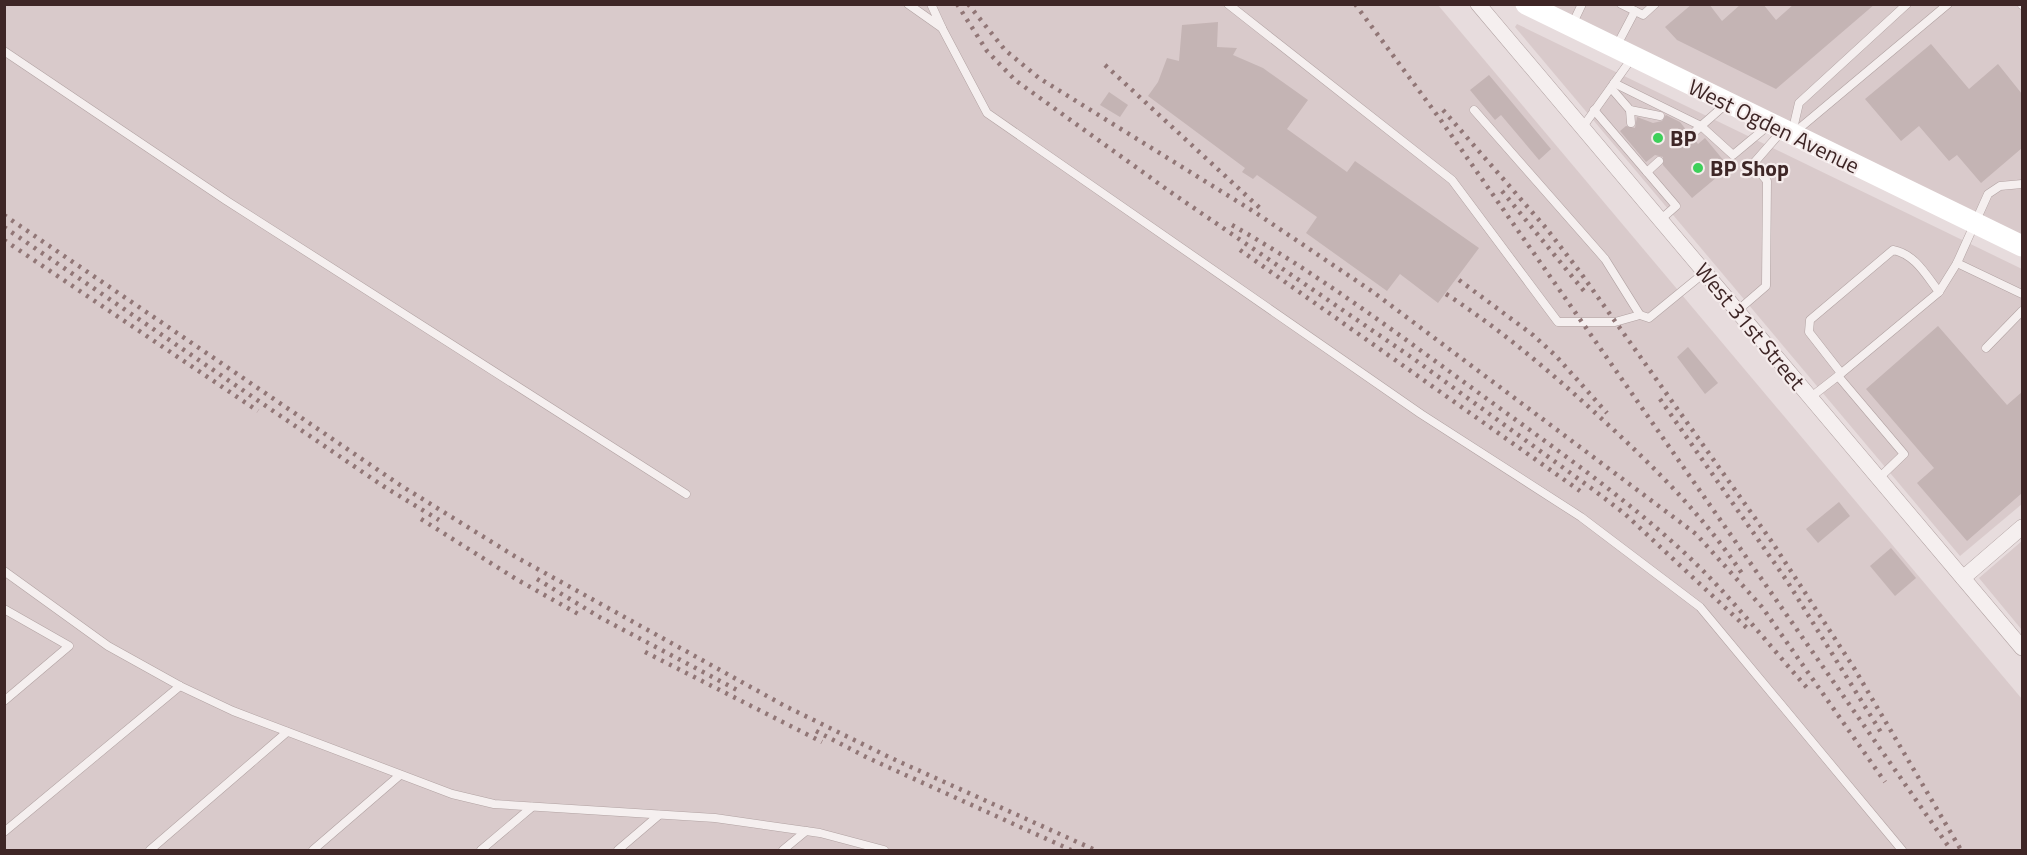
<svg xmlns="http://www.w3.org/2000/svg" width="2027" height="855" font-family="'Titillium Web',sans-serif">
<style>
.built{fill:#d9cacb}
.building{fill:#c4b4b4}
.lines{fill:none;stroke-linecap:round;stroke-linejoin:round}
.lane-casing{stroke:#b1a2a2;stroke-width:9}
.street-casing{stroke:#b1a2a2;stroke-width:16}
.lane{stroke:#f5efef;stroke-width:8}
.street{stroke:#f5efef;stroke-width:15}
.secondary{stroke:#fff;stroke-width:21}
.rail{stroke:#917676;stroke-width:4.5;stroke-dasharray:3 6;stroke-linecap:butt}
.poi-dot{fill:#3dd05a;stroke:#f5ecec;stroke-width:2}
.labels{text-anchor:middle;stroke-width:4.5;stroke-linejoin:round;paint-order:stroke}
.street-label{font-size:22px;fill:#3e2626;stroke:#f5ecec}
.poi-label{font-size:22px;font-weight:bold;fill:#3e2626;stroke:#f5ecec;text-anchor:start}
</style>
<rect width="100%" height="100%" fill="#e7dcdd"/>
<!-- built -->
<g class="built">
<path d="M5,5H1438L2022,699V850H5Z"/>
<path d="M1532,5H2022V241Z"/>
<path d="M1517,24L2022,269V504L1960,556L1515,27Z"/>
<path d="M2022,541V630L1979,578Z"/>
</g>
<!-- building -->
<g class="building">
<path d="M1692,4H1709L1722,21L1741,4H1763L1776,20L1794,4H1875L1776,89L1677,40L1665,27Z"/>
<path d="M1218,22L1217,47L1237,48L1233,55L1263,68L1308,100L1287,129L1347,172L1355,161L1479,248L1438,303L1400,274L1387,291L1306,233L1317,217L1257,175L1253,179L1242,172L1245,168L1148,96L1158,82L1167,58L1179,61L1182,25Z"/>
<path d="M1931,44L1969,89L1998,64L2022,94V148L1981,183L1957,155L1949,161L1919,126L1901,141L1865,99Z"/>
<path d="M1489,75L1551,149L1539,160L1501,115L1495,120L1470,90Z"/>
<path d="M1109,92L1128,105L1120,117L1100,105Z"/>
<path d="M1666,115L1680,122L1687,131L1684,135L1686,140H1695L1698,144L1705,138L1729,167L1692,198L1663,165V157L1655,155L1646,162L1620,131L1626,126L1635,128L1637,117L1653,123L1662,121Z"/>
<path d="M1938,326L2007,405L2022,392V493L1967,541L1917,483L1934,468L1866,389Z"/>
<path d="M1688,347L1718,383L1705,394L1677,357Z"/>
<path d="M1839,502L1850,516L1818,543L1806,529Z"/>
<path d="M1891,548L1916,578L1895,596L1870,566Z"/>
</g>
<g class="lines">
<defs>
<g id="lane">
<path d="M908,4L942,28L931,4"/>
<path d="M1228,4L1452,180L1558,322H1615L1640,315"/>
<path d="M1621,4L1643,15L1655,4"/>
<path d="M2022,4V5"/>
<path d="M1572,25L1582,4"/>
<path d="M942,28L987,113L1421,414L1581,517L1700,607L1902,850"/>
<path d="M1616,47L1635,11"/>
<path d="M4,51L227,201L686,494"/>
<path d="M1614,83L1701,126L1690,136"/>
<path d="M1611,88L1630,110L1660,116"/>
<path d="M1726,104L1701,126L1733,155L1769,125"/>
<path d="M1474,110L1605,259L1640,315L1649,318L1704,273"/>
<path d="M1594,110L1676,206L1660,220"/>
<path d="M1630,110L1631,123"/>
<path d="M1582,128L1632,58"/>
<path d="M1795,132L1948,4"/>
<path d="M1792,133L1799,103L1907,4"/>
<path d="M1647,172L1659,161"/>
<path d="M2022,184L2000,186L1988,194L1957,263L2022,294"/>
<path d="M1737,311L1766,286L1767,181L1753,164L1782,131"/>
<path d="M1986,348L2022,311"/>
<path d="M1841,373L1809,332L1810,320L1893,250C1915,254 1926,275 1939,292"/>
<path d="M1838,376L1939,292L1957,263"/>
<path d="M1811,397L1838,376L1904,454L1879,478"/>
<path d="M4,571L108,646L180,686L233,711L452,794L494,804L715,818L820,833L884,850"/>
<path d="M4,609L69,646L4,701"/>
<path d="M4,832L180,686"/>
<path d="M150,850L287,732"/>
<path d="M313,850L400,775"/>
<path d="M481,850L532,807"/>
<path d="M618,850L659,815"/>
<path d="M783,850L806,831"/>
</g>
<g id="street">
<path d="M1478,4L2022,648"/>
<path d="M1963,578L2022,527"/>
</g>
</defs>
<!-- lane casing -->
<use href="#lane" class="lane-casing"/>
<!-- street casing -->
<use href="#street" class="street-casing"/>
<!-- lane -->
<use href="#lane" class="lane"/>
<!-- street -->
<use href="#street" class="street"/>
<!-- secondary -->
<path class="secondary" d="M1526,4L2022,246"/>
<!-- rail -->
<g class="rail">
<path d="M957,4L987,51L1015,80L1169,191L1414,359L1591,488L1625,514L1748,629"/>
<path d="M968,4L1005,50L1039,78L1256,213L1373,292L1696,534L1762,607L1885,782"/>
<path d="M1355,4L1440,119L1951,850"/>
<path d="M1105,65L1262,210"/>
<path d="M1443,110L1546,228L1580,272L1772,542L1854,668L1961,850"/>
<path d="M1502,191L1584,291"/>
<path d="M4,215L400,485L516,557L785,706L891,758L1095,850"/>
<path d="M1232,225C1320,275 1402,337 1483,396C1553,447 1626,498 1690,558C1732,598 1769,645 1808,689"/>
<path d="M4,227L383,486L439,520"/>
<path d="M4,240L258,411"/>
<path d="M1240,250L1580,491"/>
<path d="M1459,280L1533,335L1556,356L1607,413"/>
<path d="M1446,294C1503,331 1553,374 1603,420C1655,468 1703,515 1743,575"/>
<path d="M1660,399L1787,581L1882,734"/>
<path d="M421,519L516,579L580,615"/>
<path d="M537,579L601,618L739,691"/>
<path d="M645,652L822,742"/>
<path d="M816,731L868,758L1071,850"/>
</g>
</g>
<!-- markers -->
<g class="poi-dot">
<circle cx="1658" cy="138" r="6"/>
<circle cx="1698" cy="168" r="6"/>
</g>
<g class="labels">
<!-- street labels -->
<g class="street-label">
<text transform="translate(1774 126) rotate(26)" y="8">West Ogden Avenue</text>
<text transform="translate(1750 326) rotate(50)" y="8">West 31st Street</text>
</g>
<!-- poi labels -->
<g class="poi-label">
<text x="1670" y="146">BP</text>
<text x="1710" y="176">BP Shop</text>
</g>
</g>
<!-- border -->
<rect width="2027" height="855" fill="none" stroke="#3e2626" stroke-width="12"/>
</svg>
